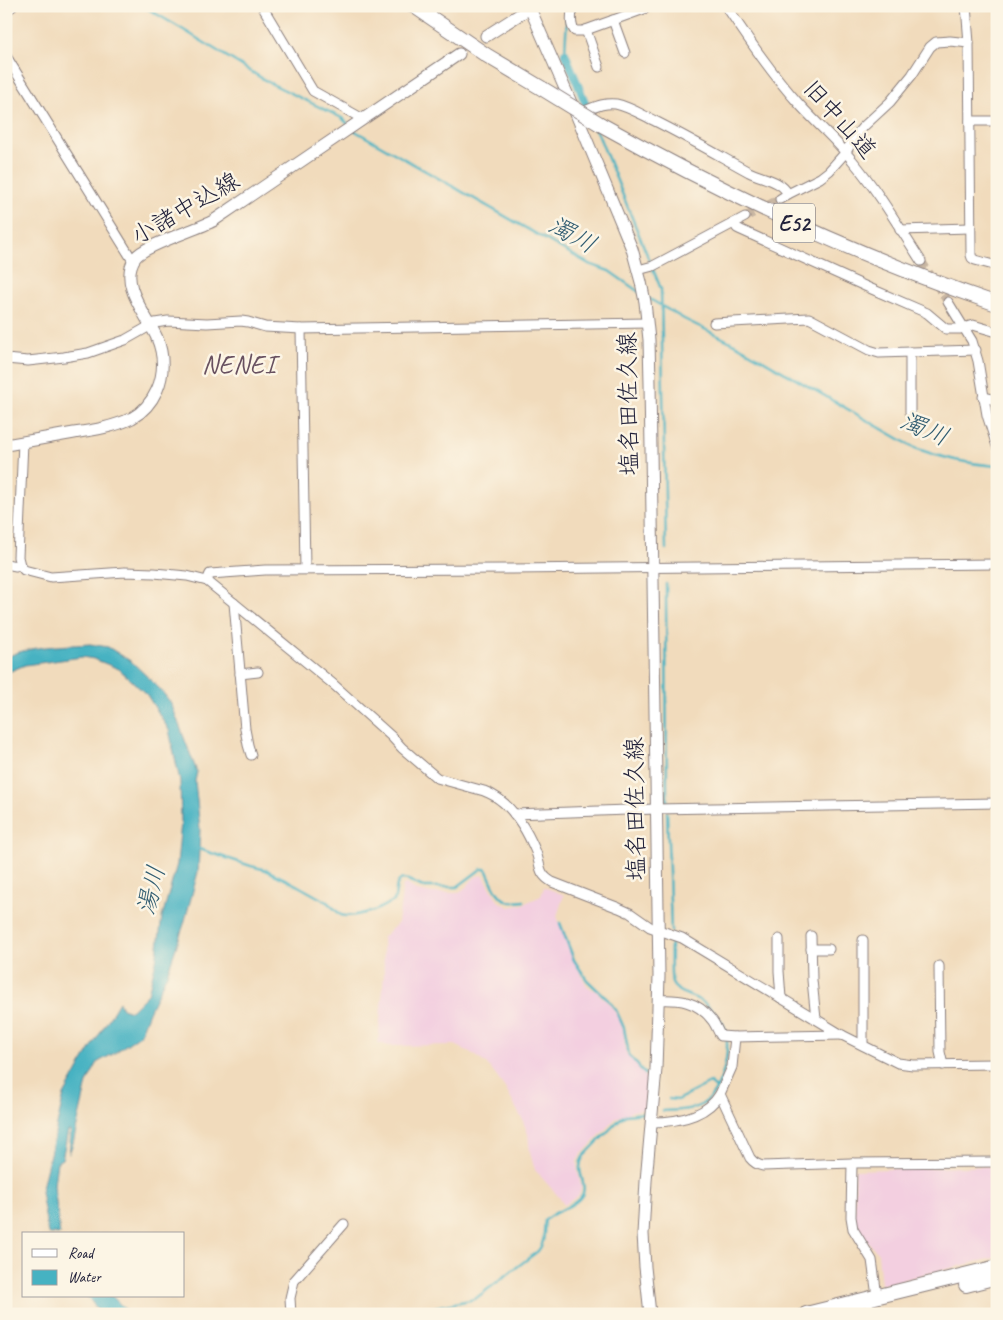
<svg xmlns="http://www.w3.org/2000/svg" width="1003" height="1320" font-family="Caveat,'Klee One',sans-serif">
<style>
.built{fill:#f3cfe0}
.water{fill:#46b2c2;stroke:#346a7e}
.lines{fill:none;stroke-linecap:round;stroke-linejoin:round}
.stream{stroke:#46b2c2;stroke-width:2.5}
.canal{stroke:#46b2c2;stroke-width:8}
.minor-tunnel{stroke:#c8b6a2;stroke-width:9;stroke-dasharray:9 4.5;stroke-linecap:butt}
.minor-casing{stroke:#8a7e7c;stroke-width:11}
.major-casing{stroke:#8a7e7c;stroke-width:13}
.highway-casing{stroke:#8a7e7c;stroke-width:16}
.minor{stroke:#fff;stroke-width:9}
.major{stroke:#fff;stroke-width:11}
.highway{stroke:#fff;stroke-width:14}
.highway-bridge-casing{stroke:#8a7e7c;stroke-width:16;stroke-linecap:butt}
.highway-bridge{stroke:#fff;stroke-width:14}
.labels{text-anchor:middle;stroke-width:5;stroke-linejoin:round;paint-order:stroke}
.shield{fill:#fcf5e5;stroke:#63616e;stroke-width:1}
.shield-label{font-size:22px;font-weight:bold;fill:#22223b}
.street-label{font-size:24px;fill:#22223b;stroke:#fcf5e5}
.water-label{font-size:25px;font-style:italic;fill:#305c71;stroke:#fcf5e5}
.quarter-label{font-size:26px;letter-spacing:1px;fill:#685160;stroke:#fcf5e5}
</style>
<rect width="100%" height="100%" fill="#fcf5e5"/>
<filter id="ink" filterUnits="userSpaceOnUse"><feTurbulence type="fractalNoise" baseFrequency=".02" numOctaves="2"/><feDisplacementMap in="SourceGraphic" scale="10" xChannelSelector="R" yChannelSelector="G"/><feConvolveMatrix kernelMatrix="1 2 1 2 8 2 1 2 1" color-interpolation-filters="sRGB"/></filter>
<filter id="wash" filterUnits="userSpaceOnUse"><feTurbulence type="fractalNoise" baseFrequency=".0096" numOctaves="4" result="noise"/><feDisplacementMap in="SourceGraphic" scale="20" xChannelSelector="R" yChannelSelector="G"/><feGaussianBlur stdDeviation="1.12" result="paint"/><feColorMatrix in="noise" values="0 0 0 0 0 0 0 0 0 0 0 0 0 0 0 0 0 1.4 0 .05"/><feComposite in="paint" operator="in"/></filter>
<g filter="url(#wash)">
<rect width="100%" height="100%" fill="#f1dbbc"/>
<!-- built -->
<g class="built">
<path d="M481,875L484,876L498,901L509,907L521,905L541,896L544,887L564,895L557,916L570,953L587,986L597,992L610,1005L618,1017L623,1030L626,1053L648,1080L645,1109L633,1111L616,1118L581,1155L577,1161V1167L581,1187L580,1192L578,1196L564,1205L559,1197L535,1170L530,1153L528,1134L522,1119L505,1088L488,1065L470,1052L455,1045L389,1046L378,1043L384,975L383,937L398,923L403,885L407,884L417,891L427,893H458L465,888L475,877Z"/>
<path d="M997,1166V1257L881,1285L878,1253L855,1227V1170Z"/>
</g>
<!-- water -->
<g class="water">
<path d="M90,644L108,647L132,662L160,689L171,703L197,772L195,781L200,829L198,872L184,924L167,974L149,1012L140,1035L113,1054L98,1062L87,1083L73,1143L69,1154L71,1131H68L62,1159L57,1162L54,1185L60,1234H48L41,1192L64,1095L79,1068L119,1002L122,1008L131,1011L148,994L156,961L162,917L177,864L181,822L180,781L169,730L147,695L119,669L94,659L82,657L25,665L6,673V658C26,645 66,646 90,644Z"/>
<path d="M87,1296H112L130,1314H101Z"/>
</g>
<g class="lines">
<!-- stream -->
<g class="stream">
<path d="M143,6L182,29L268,82L342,118L349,125"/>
<path d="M565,53L567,16V6"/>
<path d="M353,129L357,132L589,264L609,271L639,292"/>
<path d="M596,129L661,289L666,549"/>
<path d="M648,298L684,319L735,344L915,448C941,458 969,464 997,466"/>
<path d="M666,584L667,807"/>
<path d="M667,812L671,931"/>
<path d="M196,848L251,866L266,870L291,882L327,902L341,915L346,916L356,915L374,911L394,901C397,893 394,883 402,879L408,880L423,887H457L481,869H485L487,871C492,882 498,901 512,902C516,902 521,901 524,901"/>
<path d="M560,923L574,960L587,980L608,1000L616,1010L624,1028L629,1055L645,1074"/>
<path d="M669,1099L677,1100L710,1083L716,1088"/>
<path d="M663,1111C675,1110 690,1111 701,1105C722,1093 730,1056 726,1033C725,1026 720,1019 715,1014C711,1009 706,1004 701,1001C693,996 676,993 672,983C670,975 671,947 671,937"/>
<path d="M426,1314L432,1308L440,1306L475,1299L538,1251C546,1241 543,1232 545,1220C554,1211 569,1209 579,1199C592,1186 573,1173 583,1157L621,1118L626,1115L644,1113"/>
</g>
<!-- canal -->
<path class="canal" d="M565,53L587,107"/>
</g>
</g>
<g filter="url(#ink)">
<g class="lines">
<!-- minor-tunnel -->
<g class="minor-tunnel">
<path d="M745,217L780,199"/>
<path d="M921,261L948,302"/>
</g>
<defs>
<g id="minor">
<path d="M262,6L313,91L363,119"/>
<path d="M572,6C572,15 569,25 575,31H583L644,9"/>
<path d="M726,6C749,40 772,74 799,104C816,123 836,140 852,160C878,191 899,227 921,261"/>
<path d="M966,6L969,43L971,255L972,258L975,260L997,266"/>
<path d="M6,11L13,6"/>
<path d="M613,20L625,53"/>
<path d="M586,30L599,67"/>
<path d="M6,56L133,261"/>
<path d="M579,113C591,109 603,102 616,104C630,107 642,115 655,121C687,137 718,155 749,172C763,179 781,180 788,194L820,178L829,171L846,152L855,136L863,127L890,102L912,75L930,47L936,42L950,41L969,43"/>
<path d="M970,121H997"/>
<path d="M780,199L788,194"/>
<path d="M734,223L737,228L741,230L867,287L927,313L946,329H960L973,325L997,332"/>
<path d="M900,230L970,228"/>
<path d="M638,270L653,266L745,217"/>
<path d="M948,302L972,341L978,361L987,415L997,446"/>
<path d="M714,323L809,318L869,350L879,353L976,350"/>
<path d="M301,329L305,569"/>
<path d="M910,352V412"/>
<path d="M6,359L28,361L64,357L88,353L125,340L155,323L168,321L207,323L241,321L248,322L265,327L301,329L647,323"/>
<path d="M983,397L997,400"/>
<path d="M23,442L18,557L20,565L24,570L51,577L125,572L154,573L187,576L207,581L234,603L333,684L392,737L402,748L437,778L484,791C509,800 526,828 536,852C541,866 538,874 552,882L619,908L630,913L650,927L682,938L842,1035L898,1063L913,1065L997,1064"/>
<path d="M6,564L16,566L20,565"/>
<path d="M207,581L210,574L265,570L512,569L997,564"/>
<path d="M234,603L245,729L248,745L251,755"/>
<path d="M240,674L258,672"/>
<path d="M514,814L656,809L997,803"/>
<path d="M811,936L812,980L816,1019"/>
<path d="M779,939V971L781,998"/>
<path d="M863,940V1045"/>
<path d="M811,949H829"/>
<path d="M939,966L940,1052L943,1065"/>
<path d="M658,1000C680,999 697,1001 711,1019C716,1024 717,1031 721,1036L735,1037"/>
<path d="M842,1035L735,1037L732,1067L720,1094L750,1158C754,1163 757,1165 763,1166L852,1163L997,1162"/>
<path d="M652,1122C677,1122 706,1117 720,1094"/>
<path d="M852,1163L851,1217L853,1229L872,1260L877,1296"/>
<path d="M869,1307L870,1314"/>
<path d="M291,1314L290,1298L294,1281L344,1224"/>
</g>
<g id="major">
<path d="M529,6L576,114L632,249L641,282L645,302L649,340L650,384L659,976L656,1069L646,1181L643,1234L645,1267L650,1314"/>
<path d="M486,36L533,6"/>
<path d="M6,445C29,441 51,437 74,433C94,430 114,427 132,418C143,412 152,401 157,390C164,374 164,355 157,338C147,315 118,284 135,258C144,245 196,230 213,221L459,54"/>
</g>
<g id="highway">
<path d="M414,6L486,55L543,89"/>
<path d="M600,124C727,195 859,257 997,304"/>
<path d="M966,1285L997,1277"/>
<path d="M806,1314L997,1267"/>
</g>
</defs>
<!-- minor casing -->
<use href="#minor" class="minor-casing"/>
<!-- major casing -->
<use href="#major" class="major-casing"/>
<!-- highway casing -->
<use href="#highway" class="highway-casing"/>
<!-- minor -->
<use href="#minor" class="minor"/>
<!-- major -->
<use href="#major" class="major"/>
<!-- highway -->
<use href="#highway" class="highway"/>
<defs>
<path id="highway-bridge" d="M543,89L600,124"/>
</defs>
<!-- highway-bridge casing -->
<use href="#highway-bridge" class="highway-bridge-casing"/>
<!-- highway-bridge -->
<use href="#highway-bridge" class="highway-bridge"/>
</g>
</g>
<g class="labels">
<!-- shield labels -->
<rect class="shield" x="773" y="203.5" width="42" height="39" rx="4"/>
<g class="shield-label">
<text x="794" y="231">E52</text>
</g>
<!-- street labels -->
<g class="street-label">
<text transform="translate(840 119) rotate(48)" y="8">旧中山道</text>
<text transform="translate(185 208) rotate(-30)" y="8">小諸中込線</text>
<text transform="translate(628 404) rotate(-91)" y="8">塩名田佐久線</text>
<text transform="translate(635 809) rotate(-91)" y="8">塩名田佐久線</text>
</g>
<!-- water labels -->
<g class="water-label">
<text transform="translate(573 234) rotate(29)" y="9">濁川</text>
<text transform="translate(925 428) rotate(23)" y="9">濁川</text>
<text transform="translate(150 890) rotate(-76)" y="9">湯川</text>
</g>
<!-- quarter labels -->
<g class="quarter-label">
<text x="239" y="373">NENEI</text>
</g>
</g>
<!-- margin -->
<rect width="1003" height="1320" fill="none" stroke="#fcf5e5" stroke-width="25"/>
<!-- legend -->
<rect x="22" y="1232" width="162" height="65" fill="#fcf5e5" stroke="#a5a1a1"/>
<rect x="32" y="1249" width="25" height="8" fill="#ffffff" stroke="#a5a1a1"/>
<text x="68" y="1258" font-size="15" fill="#22223b">Road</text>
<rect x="32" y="1270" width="25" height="15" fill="#46b2c2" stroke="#a5a1a1"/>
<text x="68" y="1282" font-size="15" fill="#22223b">Water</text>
</svg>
